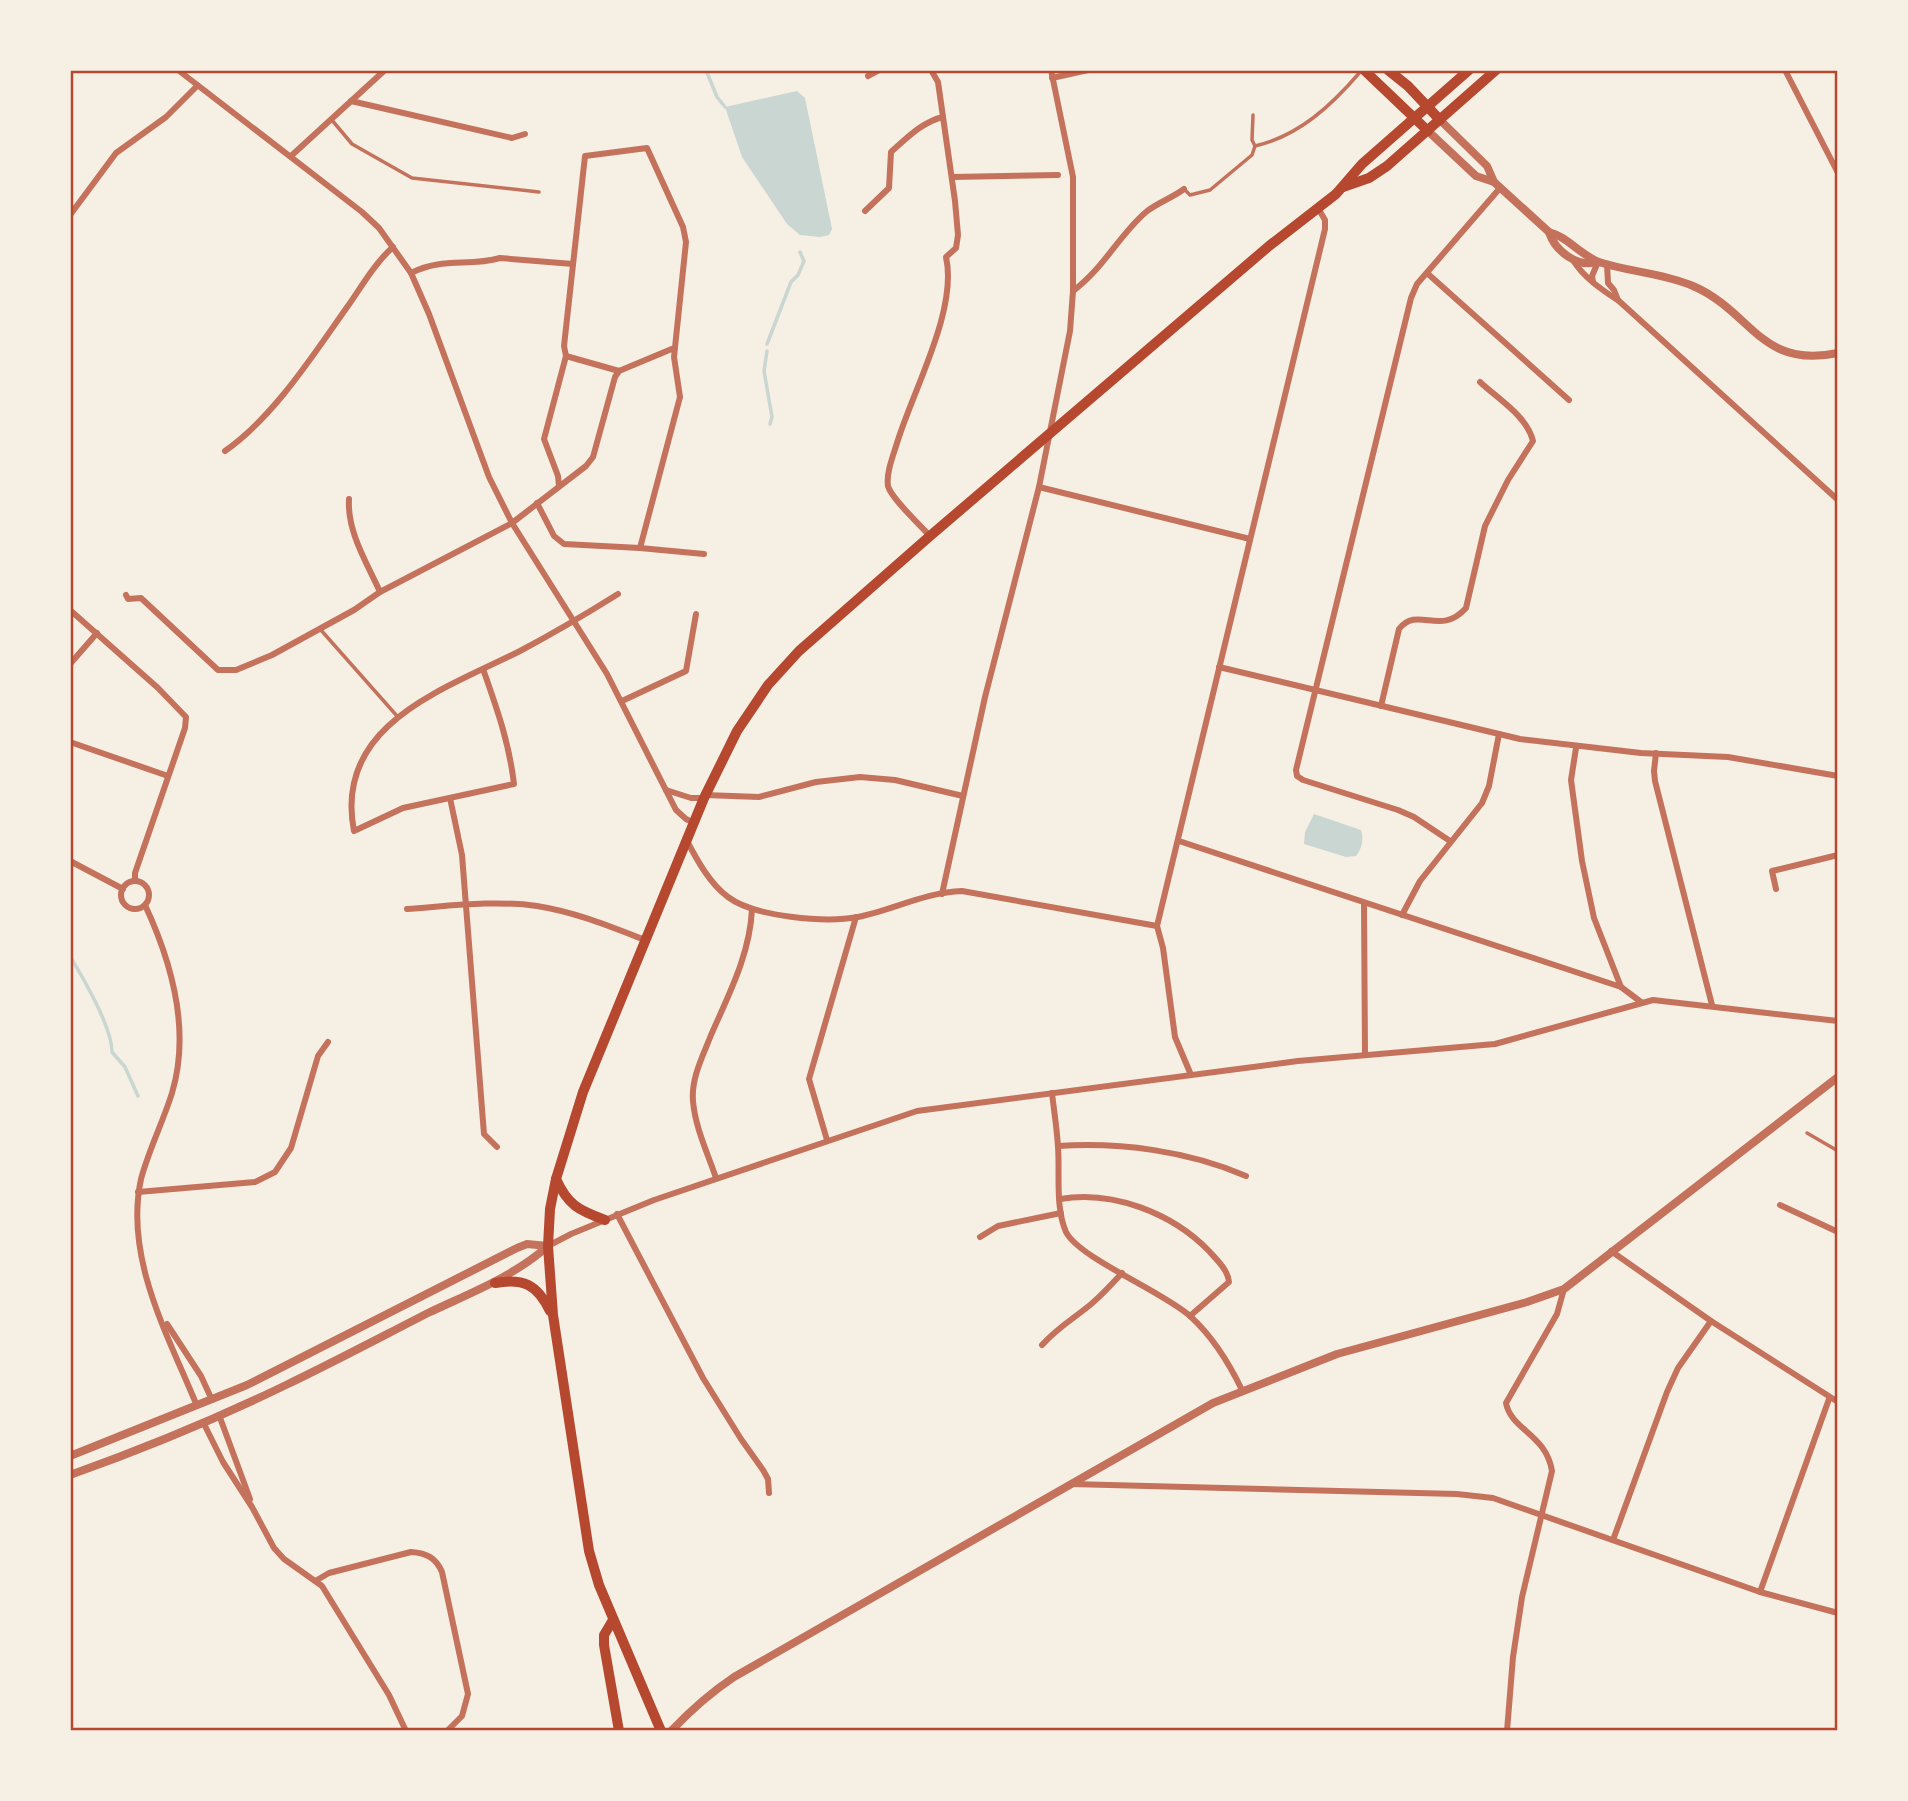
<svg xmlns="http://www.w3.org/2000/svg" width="1908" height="1801" font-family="Barlow,sans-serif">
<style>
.water{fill:#c9d6d2}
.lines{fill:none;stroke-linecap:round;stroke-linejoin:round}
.stream{stroke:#c9d6d2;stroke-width:3.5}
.service{stroke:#c5725c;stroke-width:3.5}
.minor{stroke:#c5725c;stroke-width:6}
.tertiary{stroke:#c5725c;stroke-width:8}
.primary{stroke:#b5482f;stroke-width:10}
.neatline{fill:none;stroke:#b5482f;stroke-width:2.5}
</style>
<rect width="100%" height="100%" fill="#f6efe4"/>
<!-- water -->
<g class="water">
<path d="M797,91L805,98L832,229L829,235L820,237L800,235L787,224L742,157L725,107Z"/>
<path d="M1314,814L1361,830C1364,839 1362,848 1356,856L1346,857L1304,844L1305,832Z"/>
</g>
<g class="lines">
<!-- stream -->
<g class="stream">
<path d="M706,70L717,97L725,107"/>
<path d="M767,344L791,282L798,275L804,261L800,252"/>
<path d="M767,351L764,371L772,417L770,424"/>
<path d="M70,956C83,978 112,1027 112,1052L125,1067L138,1096"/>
</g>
<!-- service -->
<g class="service">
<path d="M1253,115L1252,140L1255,146"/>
<path d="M331,119L352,144L412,178L539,192"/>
<path d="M1184,189L1190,195L1210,190L1252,155L1255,146C1299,136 1332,105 1361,71"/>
<path d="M320,629L397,716"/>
<path d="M1807,1133L1838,1151"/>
</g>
<!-- minor -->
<g class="minor">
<path d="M178,70L362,212L379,228L411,273L429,314L489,477L512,523L607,674L676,810L686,819L694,823"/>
<path d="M1139,70H1173"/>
<path d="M1785,70L1838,173"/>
<path d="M868,76L879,70"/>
<path d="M1052,78L1088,70"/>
<path d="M351,101L512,138L525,134"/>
<path d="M291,156L385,70"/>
<path d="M952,177L1058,175"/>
<path d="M865,211L889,188L891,152C907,138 922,122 943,117"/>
<path d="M70,215L116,153L166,117L197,86"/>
<path d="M1573,260C1583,277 1602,290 1619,301L1838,500"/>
<path d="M1607,264L1608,283L1614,290L1618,300"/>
<path d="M411,273C443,257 468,267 500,258L573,264"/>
<path d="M1427,273L1569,400"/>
<path d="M1593,282L1592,276L1598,262"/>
<path d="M1073,291C1104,268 1119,235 1146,212C1157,203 1172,198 1184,189"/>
<path d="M225,451C275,416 315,352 350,303C363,284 376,262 393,247"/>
<path d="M559,486L558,476L544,439L566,356"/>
<path d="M1039,487L1250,539"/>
<path d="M349,499C347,532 367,563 380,592"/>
<path d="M537,503L554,536L564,544L640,548L680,397L674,357L686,242L683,227L647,148L585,156L564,346L566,356L619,371L674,348"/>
<path d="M930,536C920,525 891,498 888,486C886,473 893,456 897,443C913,390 958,310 946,257L956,248L958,235L955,201L938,82L931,70"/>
<path d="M640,548L704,554"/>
<path d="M126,595L128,599L141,598L218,670H236L272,655L354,610L380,592L512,523L586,466L593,457L615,377L619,371"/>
<path d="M70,610L158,688L186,717L185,728L135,873V881"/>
<path d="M70,664L97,633"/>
<path d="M1219,667L1520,739L1641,753L1728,757L1838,776"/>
<path d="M483,669C497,709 509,742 514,784L403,808L354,831C333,724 445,689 520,651C554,633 586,614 618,594"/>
<path d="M622,701L686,671L696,614"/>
<path d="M1381,706L1399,629C1418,605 1440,637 1466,608L1485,526L1508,480L1533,441C1527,416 1498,399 1480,382"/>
<path d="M70,742L168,776"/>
<path d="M1576,748L1571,780L1582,861L1594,918L1621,987"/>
<path d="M1656,753L1654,771L1655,781L1712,1005"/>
<path d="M666,790L691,798H704"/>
<path d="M705,795L759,797L816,782L860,777L895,780L963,796"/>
<path d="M450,798L462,855L484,1134L497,1147"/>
<path d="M687,841C697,860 710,884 728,897C754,917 826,923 858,917C892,910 927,892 962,891L1157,926"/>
<path d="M1179,841L1621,987L1641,1002"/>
<path d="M1450,841L1414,817L1398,810L1303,780L1297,776L1296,770L1411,298L1417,284L1500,188"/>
<path d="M70,861L123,889"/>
<circle cx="135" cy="895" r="14"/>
<path d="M1776,889L1772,871L1838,855"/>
<path d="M942,894L985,697L1039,487L1070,331L1073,291V177L1051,70"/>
<path d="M1364,903L1365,1054"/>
<path d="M145,905C172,963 191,1030 172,1093C163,1122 149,1149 141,1179C124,1258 168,1335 197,1406"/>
<path d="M407,909C450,906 494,900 537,906C575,912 609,926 645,940"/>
<path d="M1402,915L1420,881L1482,803L1489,786L1499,734"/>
<path d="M1191,1075L1175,1037L1163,948L1157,926L1325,229V220L1318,208"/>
<path d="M1052,1093C1054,1111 1057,1129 1058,1147C1060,1173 1055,1207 1066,1232C1079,1258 1162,1291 1190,1316C1212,1336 1229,1363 1242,1390"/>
<path d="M827,1140L809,1079L856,917"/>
<path d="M1058,1146C1121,1142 1188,1151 1246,1176"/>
<path d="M716,1178C708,1154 695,1127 693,1101C691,1078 703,1056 711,1035C729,994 750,954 752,909"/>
<path d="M138,1192L255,1182L275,1172L291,1148L318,1056L328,1042"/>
<path d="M1060,1199C1113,1190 1172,1213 1209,1251C1217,1260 1228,1270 1229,1282L1190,1316"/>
<path d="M1780,1205L1838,1232"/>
<path d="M617,1214L703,1378L741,1439L763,1470L768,1479L769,1493"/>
<path d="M980,1237L998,1226L1061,1213"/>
<path d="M548,1246L571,1234L654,1200L917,1111L1298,1061L1495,1044L1653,1000L1838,1021"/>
<path d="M1611,1251L1711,1321L1838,1402"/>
<path d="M167,1324L201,1376L212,1400"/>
<path d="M1042,1345C1057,1328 1073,1319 1090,1305C1102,1295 1112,1284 1122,1273"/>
<path d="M219,1415L250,1499"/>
<path d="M203,1422L223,1462L252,1507L274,1548L284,1559L322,1586L389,1695L406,1731"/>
<path d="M1071,1484L1457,1494L1493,1498L1760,1592L1838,1613"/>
<path d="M1613,1540L1667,1392L1678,1368L1711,1321"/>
<path d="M317,1580L329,1573L411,1552C427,1553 436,1558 442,1572L468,1694L462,1716L447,1731"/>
<path d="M1760,1592L1829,1399"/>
<path d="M1507,1731L1513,1657L1522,1597L1552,1471C1546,1434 1511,1430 1506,1403L1557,1314L1564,1289"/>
</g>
<!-- tertiary -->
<g class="tertiary">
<path d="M1440,120L1487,166L1494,182L1549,232C1555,251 1577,268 1598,262"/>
<path d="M1428,131L1476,176L1494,182"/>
<path d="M1549,232C1568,237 1580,255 1599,262C1629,272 1663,273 1693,286C1753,312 1759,369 1838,353"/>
<path d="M70,1456L247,1385L517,1248L527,1244L548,1246"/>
<path d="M70,1475C143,1449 216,1419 286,1385C334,1362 381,1337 428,1313C470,1293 513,1277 548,1246"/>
<path d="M671,1731C691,1710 710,1693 734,1677L1213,1403L1337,1354L1527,1302L1564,1289L1838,1077"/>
</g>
<!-- primary -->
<g class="primary">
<path d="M1364,70L1428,131"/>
<path d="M1388,70L1408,86L1440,120"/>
<path d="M1343,187L1369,178L1387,166L1496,70"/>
<path d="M556,1179C568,1205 578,1210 605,1220"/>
<path d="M495,1283C523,1278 537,1284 550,1311"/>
<path d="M613,1620L604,1635V1645L619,1731"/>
<path d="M661,1731L599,1585L589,1551L553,1315L548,1246L550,1209L556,1179L583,1092L704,798L737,731L768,685L799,651L930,536L1269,246L1336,194L1362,164L1469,70"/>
</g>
</g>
<!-- border -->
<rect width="1908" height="1801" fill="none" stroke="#f6efe4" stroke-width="144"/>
<rect x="72" y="72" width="1764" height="1657" class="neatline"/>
</svg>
